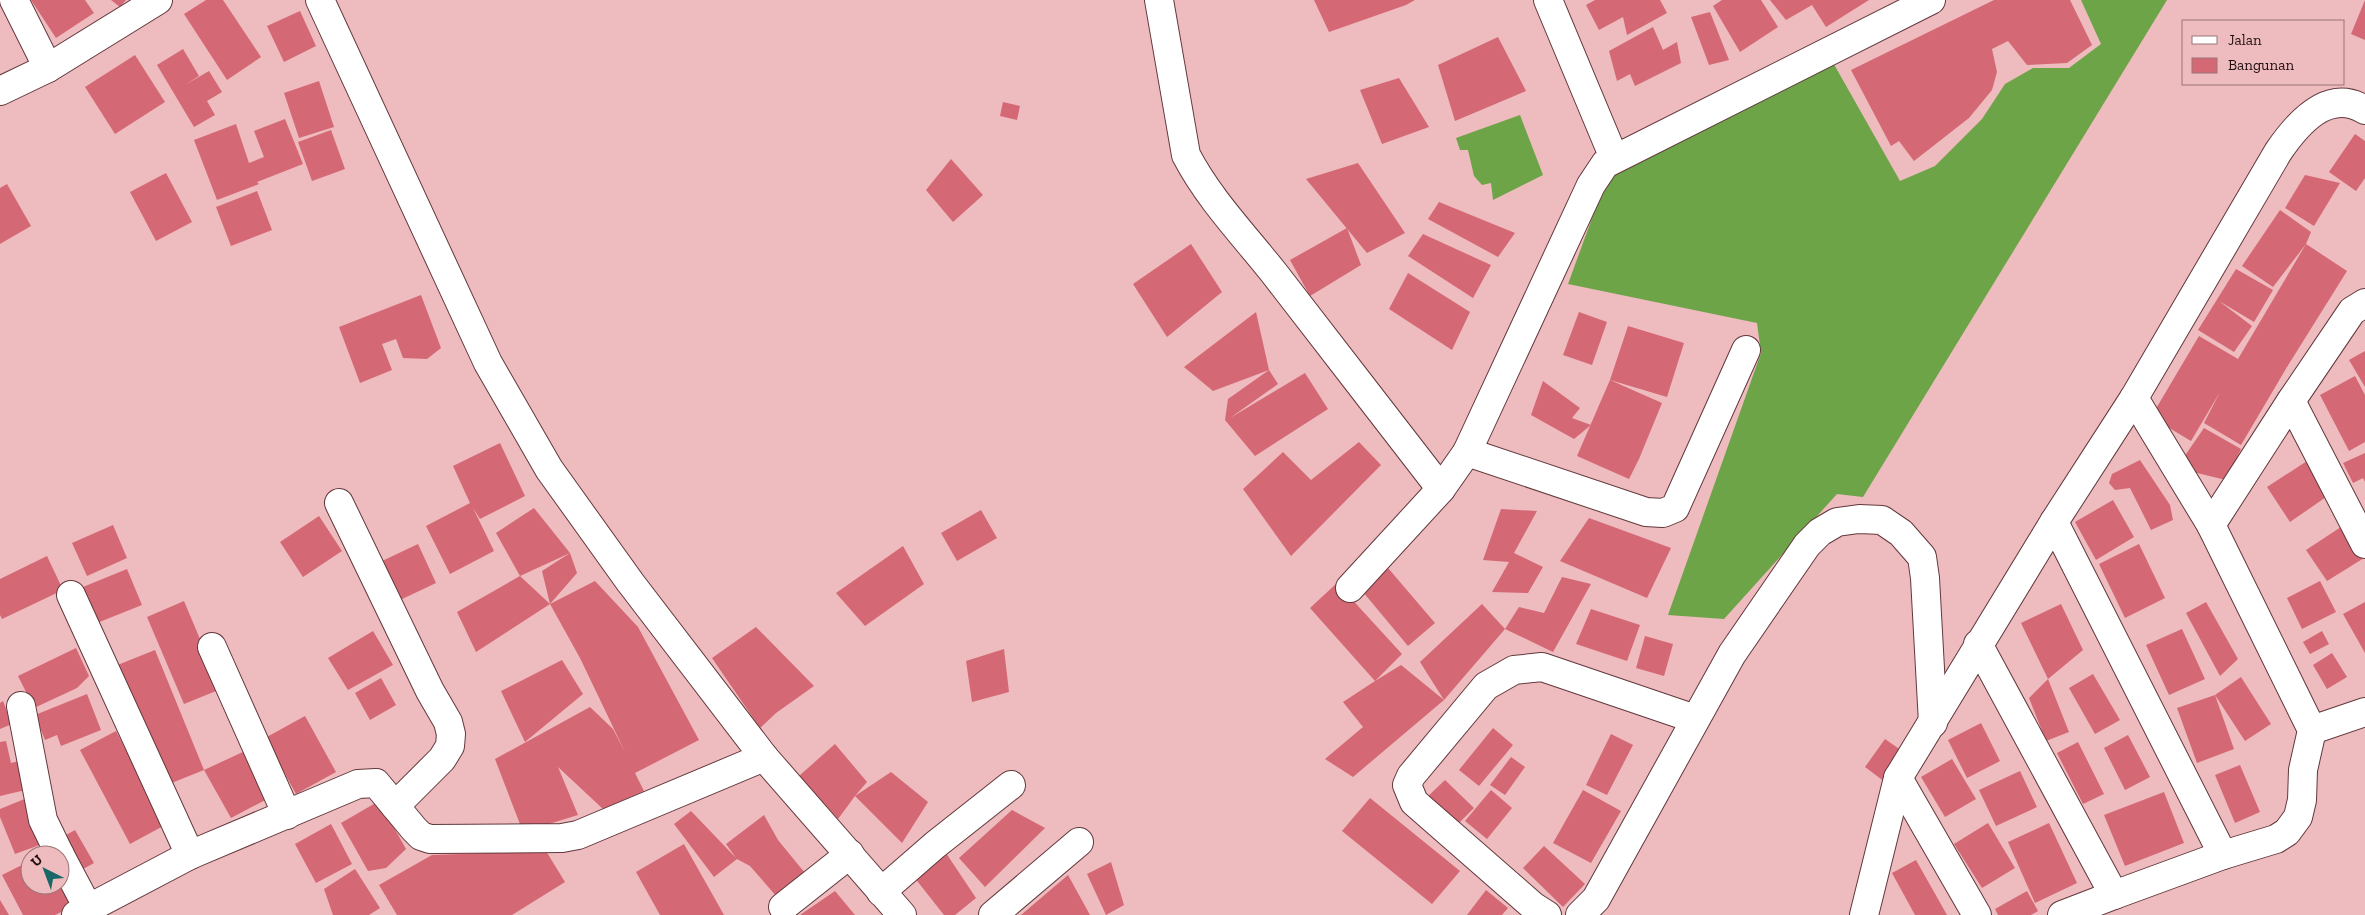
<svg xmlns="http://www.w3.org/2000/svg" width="2365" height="915" font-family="'Zilla Slab',serif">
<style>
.forest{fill:#6da448}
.building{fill:#d56875}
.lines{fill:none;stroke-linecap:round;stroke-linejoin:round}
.minor-casing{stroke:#62383c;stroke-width:30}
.minor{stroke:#fff;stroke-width:28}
</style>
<rect width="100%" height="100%" fill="#eebbbe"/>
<!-- forest -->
<g class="forest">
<path d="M2081,0H2167L1863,497L1837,494L1724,619L1668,615L1761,353L1757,323L1568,284L1614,158L1827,52L1900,181L1935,166L1982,119L2005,84L2033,68H2069L2101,44Z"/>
<path d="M1520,115L1543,175L1493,200L1491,183L1482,185L1474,176L1468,150H1460L1456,138Z"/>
</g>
<!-- building -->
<g class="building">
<path d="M31,0H85L94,13L56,38Z"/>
<path d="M111,0H126L120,7Z"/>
<path d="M206,0H223L261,57L227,80L184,14Z"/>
<path d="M1314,0H1415L1406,5L1329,32Z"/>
<path d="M1595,0H1660L1667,13L1627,35L1623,17L1599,30L1586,5Z"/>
<path d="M1722,0H1761L1778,27L1740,52L1713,6Z"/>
<path d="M1770,0H1869L1826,27L1812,5L1786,20Z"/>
<path d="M1994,0H2070L2092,45L2067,63L2027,65L2008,41L1992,49L1997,72L1992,90L1969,118L1914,161L1899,141L1891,146L1851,70Z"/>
<path d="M2365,0V40L2351,34Z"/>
<path d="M300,11L316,46L284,62L267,26Z"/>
<path d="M1710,12L1729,60L1709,65L1691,17Z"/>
<path d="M1653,27L1663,50L1677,42L1681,63L1635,86L1630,74L1617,81L1609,51Z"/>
<path d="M1498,37L1526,91L1455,121L1438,65Z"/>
<path d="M183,49L199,76L185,85L209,71L222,92L207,101L215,115L194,127L157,65Z"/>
<path d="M135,55L165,102L115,134L85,87Z"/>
<path d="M1399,78L1429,127L1382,144L1360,90Z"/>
<path d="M319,81L334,127L299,138L284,93Z"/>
<path d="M1003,102L1020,106L1017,120L1000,116Z"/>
<path d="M285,119L303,164L257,182L259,184L217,200L194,140L236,124L249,163L264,157L254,131Z"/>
<path d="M331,130L345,169L312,181L298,142Z"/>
<path d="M2355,134L2365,141V178L2356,191L2329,172Z"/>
<path d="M951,159L983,195L953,222L926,190Z"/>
<path d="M1358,163L1405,233L1367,253L1306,179Z"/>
<path d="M166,173L192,222L156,241L130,192Z"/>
<path d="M2305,175L2340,183L2314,226L2285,208Z"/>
<path d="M7,184L31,226L0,244V188Z"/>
<path d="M257,191L272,230L231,246L216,207Z"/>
<path d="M1439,202L1515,233L1498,257L1428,219Z"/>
<path d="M2280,210L2311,232L2306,244L2347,271L2287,367L2241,445L2204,423L2220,392L2191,441L2151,417L2199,336L2238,359L2306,244L2273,287L2242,266Z"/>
<path d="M1347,228L1361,265L1310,296L1290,260Z"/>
<path d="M1423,234L1491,265L1473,298L1408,256Z"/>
<path d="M1191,244L1222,292L1167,337L1133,284Z"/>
<path d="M2236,269L2273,290L2254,322L2219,301L2252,326L2234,352L2198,330Z"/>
<path d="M1408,273L1470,312L1452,350L1389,309Z"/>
<path d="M421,295L441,348L427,359L403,358L396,339L382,344L392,370L360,383L339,327Z"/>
<path d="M1256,312L1269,370L1278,384L1230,418L1305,373L1328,409L1255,456L1225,420L1228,399L1269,370L1213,391L1184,367Z"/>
<path d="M1579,312L1607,322L1592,365L1563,355Z"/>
<path d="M1628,326L1684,343L1667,397L1610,380Z"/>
<path d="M2365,351V387L2349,360Z"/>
<path d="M2355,376L2365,395V442L2349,451L2320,395Z"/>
<path d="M1610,380L1662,403L1639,459L1629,479L1577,456Z"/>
<path d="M1543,381L1580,408L1572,418L1591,425L1574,439L1531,415Z"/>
<path d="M2204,428L2241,449L2226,480L2193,472L2184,457Z"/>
<path d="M1359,442L1381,465L1291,556L1243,489L1283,452L1311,480Z"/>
<path d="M500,443L525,496L480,519L473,508L494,551L450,574L426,526L470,503L453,466Z"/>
<path d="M2365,453V482L2363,478L2353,483L2343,463Z"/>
<path d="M2140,460L2170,505L2173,520L2151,530L2130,488L2115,490L2109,483L2112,474Z"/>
<path d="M2307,461L2329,495L2290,522L2267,487Z"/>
<path d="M2113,500L2134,537L2096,560L2075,522Z"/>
<path d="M534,508L570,553L520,576L496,533Z"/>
<path d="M1501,509L1537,511L1514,553L1543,567L1528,593L1492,592L1509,562L1483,560Z"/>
<path d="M981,510L997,538L957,561L941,533Z"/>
<path d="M319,516L342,551L303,577L280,542Z"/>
<path d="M1589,518L1671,548L1647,598L1560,561Z"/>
<path d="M113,525L127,558L87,576L72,543Z"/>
<path d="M2344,525L2364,558L2327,581L2306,550Z"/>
<path d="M418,544L436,583L398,601L380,562Z"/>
<path d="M2139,544L2165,598L2125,618L2099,564Z"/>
<path d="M903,546L924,584L865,626L836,593Z"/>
<path d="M570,553L577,573L550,604L595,581L638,627L699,740L635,773L644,791L603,809L558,767L578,815L523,832L495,759L590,707L613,729L625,752L580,658L550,604L542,571Z"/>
<path d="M47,556L63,590L2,619L0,615V579Z"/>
<path d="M1388,568L1435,623L1408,646L1363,592Z"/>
<path d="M127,569L142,605L92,625L78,589Z"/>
<path d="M520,576L550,604L476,652L457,612Z"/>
<path d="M1562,577L1591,584L1553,652L1505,629L1519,607L1544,613Z"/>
<path d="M2320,581L2336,612L2302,629L2287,598Z"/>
<path d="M1337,583L1402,654L1375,681L1401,665L1444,700L1353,777L1325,759L1363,727L1343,702L1375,681L1310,608Z"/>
<path d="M184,601L221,689L184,704L147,617Z"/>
<path d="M2206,602L2238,659L2220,676L2186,613Z"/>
<path d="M2365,602V653L2343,614Z"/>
<path d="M1482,604L1505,629L1444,700L1420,662Z"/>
<path d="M2061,604L2083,650L2048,679L2069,732L2046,741L2029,698L2048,679L2021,623Z"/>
<path d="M1591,609L1640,625L1627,661L1576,644Z"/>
<path d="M756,627L814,686L776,713L760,728L712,658Z"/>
<path d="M2182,629L2205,679L2169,695L2146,645Z"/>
<path d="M373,631L393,665L348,690L328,658Z"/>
<path d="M2322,631L2329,644L2310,654L2303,642Z"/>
<path d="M1645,636L1673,644L1664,676L1636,668Z"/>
<path d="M76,648L89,676L77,688L34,708L18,676Z"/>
<path d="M1004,649L1009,692L972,702L966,661Z"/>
<path d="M155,650L204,770L164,786L115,666Z"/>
<path d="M2332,653L2347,677L2327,689L2313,665Z"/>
<path d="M562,660L583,694L525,742L501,691Z"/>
<path d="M2093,674L2120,720L2095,734L2069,688Z"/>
<path d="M2241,677L2271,724L2245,741L2215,695Z"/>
<path d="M381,678L396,705L370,720L355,693Z"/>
<path d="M87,694L101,730L61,746L57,735L45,740L35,715Z"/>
<path d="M2215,695L2234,749L2197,763L2177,708Z"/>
<path d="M3,701L12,724L0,729V703Z"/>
<path d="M305,716L336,772L296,794L265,738Z"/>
<path d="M1981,723L2000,761L1967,778L1948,740Z"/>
<path d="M1493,728L1513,745L1479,786L1459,770Z"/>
<path d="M116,731L165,825L130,844L80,750Z"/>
<path d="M1611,734L1633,745L1607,795L1586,785Z"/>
<path d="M2128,735L2150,777L2125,790L2104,748Z"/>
<path d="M1885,739L1905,753L1885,782L1865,767Z"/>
<path d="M6,741L11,763L23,760L30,789L0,796V742Z"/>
<path d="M2078,742L2104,794L2083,804L2057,753Z"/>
<path d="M835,744L867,782L855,796L891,772L928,802L902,843L855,796L838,819L799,776Z"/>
<path d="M245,751L269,798L231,818L204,770Z"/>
<path d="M1511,757L1525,767L1505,795L1490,785Z"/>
<path d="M1952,759L1976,799L1945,817L1921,777Z"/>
<path d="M2240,765L2260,812L2235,823L2215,775Z"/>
<path d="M2020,771L2037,807L1996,826L1979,790Z"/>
<path d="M1445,780L1474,808L1453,829L1424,800Z"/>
<path d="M1491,790L1512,808L1487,839L1465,821Z"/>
<path d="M1583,790L1621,811L1591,863L1553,843Z"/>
<path d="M2164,792L2184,843L2125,866L2104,815Z"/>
<path d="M27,798L45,843L15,854L0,817V809Z"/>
<path d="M1370,798L1460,871L1432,904L1342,831Z"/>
<path d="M379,801L406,849L386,868L368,871L341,823Z"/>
<path d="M1012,810L1045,828L985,887L959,858Z"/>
<path d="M691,811L736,858L726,844L764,815L778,840L805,873L777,897L750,866L737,859L714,877L674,824Z"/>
<path d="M1988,823L2015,868L1982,888L1954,844Z"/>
<path d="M2049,823L2077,883L2035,903L2008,842Z"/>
<path d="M331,824L352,864L316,883L295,844Z"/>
<path d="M75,830L94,863L74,874L55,841Z"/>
<path d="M684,844L724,915H660L636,872Z"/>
<path d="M940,844L976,898L955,915H944L914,877Z"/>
<path d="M1544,846L1585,884L1563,907L1523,868Z"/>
<path d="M546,851L565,882L512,915H397L379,885L432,855Z"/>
<path d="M60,859L82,902L55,915H23L2,875L30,861V885H60Z"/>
<path d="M1916,860L1947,915H1915L1892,873Z"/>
<path d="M1111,862L1124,905L1106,915L1087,874Z"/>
<path d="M355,869L380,908L369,915H333L324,889Z"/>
<path d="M1068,875L1090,915H1021Z"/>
<path d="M1486,890L1508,908L1502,915H1467Z"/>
<path d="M835,891L855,915H800Z"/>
<path d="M2027,891L2038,911L2031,915H1998L1995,909Z"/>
<path d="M0,900L9,915H0Z"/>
</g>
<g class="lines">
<defs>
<g id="minor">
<path d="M14,0L48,68"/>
<path d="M320,0L488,363L549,469L630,582L764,757L902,915"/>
<path d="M1159,0L1186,155C1209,199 1243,234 1274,273C1330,345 1385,417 1441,489L1350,588"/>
<path d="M1548,0L1614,158"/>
<path d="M0,91L48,68L158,0"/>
<path d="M2291,401L2352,311L2365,303"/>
<path d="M1467,452L1646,512L1663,513L1675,508L1746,350"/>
<path d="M1441,489L1467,452L1591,185L1605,164L1931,0"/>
<path d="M339,503L430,691L448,722L451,734L450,746L442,759L395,806"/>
<path d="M2054,522L2223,855"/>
<path d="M2211,525L2291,401L2365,544"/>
<path d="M71,595L190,855"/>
<path d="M1978,644L2114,895L2062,915"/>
<path d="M212,647L287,815"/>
<path d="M21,706L43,820L60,855"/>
<path d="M2312,730L2365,712"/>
<path d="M1898,778L1977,915"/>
<path d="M60,855L88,908"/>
<path d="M881,892L935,845L1011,785"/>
<path d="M2114,895L2223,855L2276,839L2287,832L2298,817L2302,800L2303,770L2312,730L2211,525L2134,398"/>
<path d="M783,907L850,854"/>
<path d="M76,915L190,855L358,784L376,783L414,829L421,836L430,839L562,838L578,835L764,757"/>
<path d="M993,915L1079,842"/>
<path d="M1547,915L1533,906L1414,802L1407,785L1411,776L1486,686L1514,670L1542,667L1695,719"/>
<path d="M1580,915L1596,899L1732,654L1807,545L1820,532L1837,522L1859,519L1882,520L1901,533L1922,557L1925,578L1933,723"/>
<path d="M1864,915L1898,778L2054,522L2134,398L2278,152C2297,124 2328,87 2365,110"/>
</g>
</defs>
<!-- minor casing -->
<use href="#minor" class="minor-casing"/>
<!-- minor -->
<use href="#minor" class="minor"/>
</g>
<!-- legend -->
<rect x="2182" y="20" width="162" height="65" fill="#eebbbe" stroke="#9a7578"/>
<rect x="2192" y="36" width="25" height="8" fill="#ffffff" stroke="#9a7578"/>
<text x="2228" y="45" font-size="15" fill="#1d0c0e">Jalan</text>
<rect x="2192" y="58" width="25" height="15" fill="#d56875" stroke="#9a7578"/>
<text x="2228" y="70" font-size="15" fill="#1d0c0e">Bangunan</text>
<!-- north arrow -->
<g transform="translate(45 870) rotate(318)"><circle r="24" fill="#eebbbe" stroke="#9a7578"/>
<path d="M0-4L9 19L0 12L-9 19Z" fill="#196766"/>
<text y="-8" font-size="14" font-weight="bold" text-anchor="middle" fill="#1d0c0e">U</text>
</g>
</svg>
